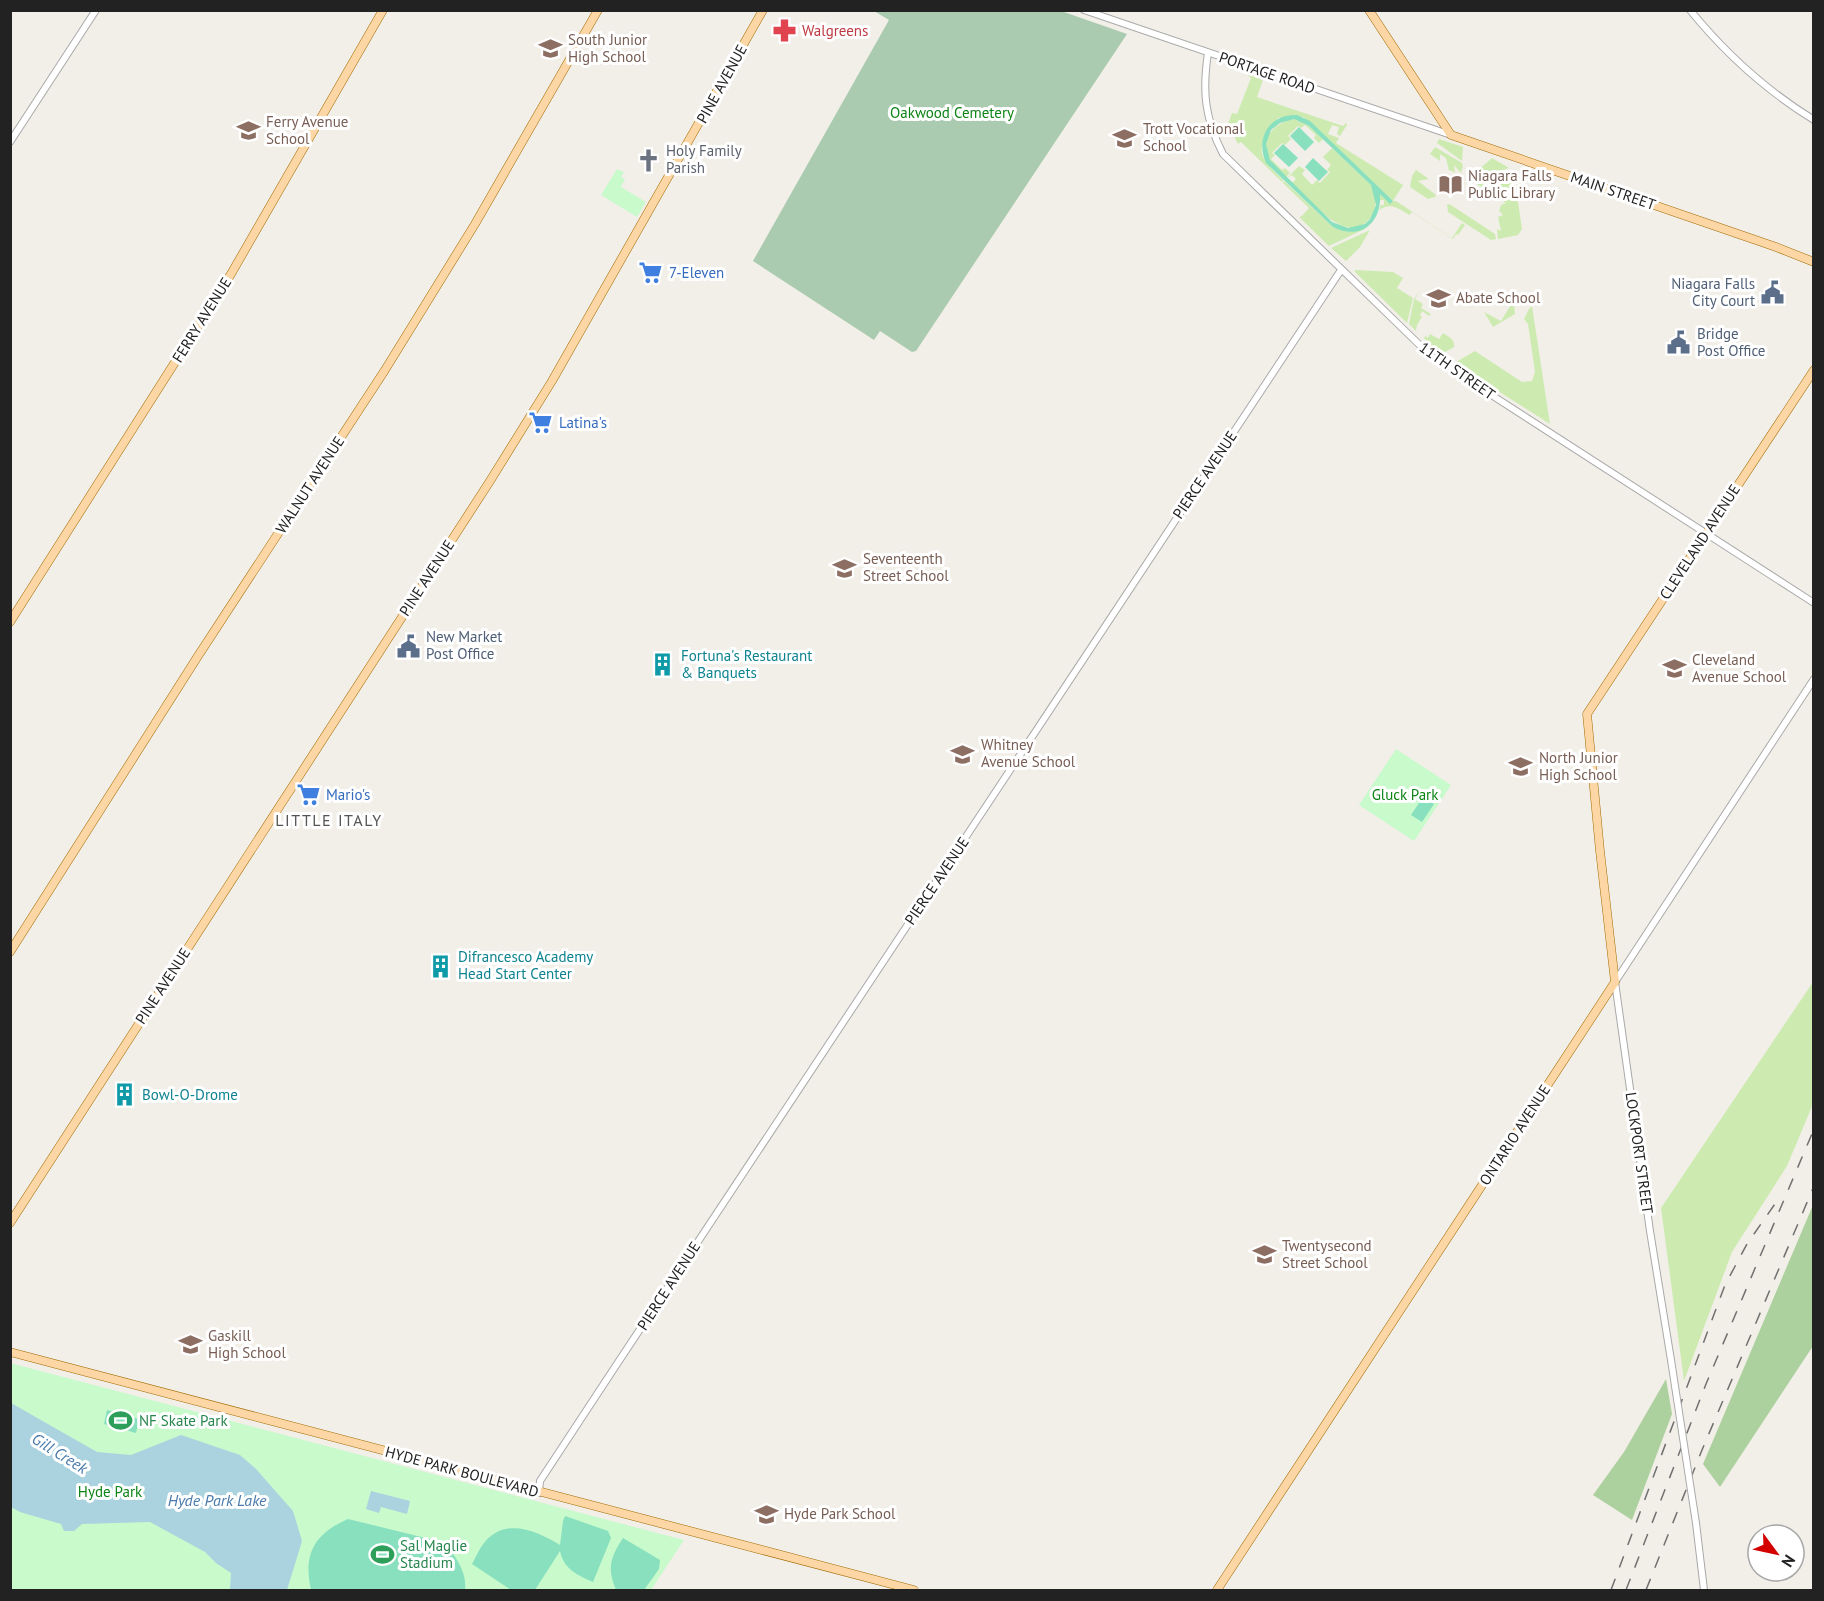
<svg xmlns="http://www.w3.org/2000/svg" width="1824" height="1601" font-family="'PT Sans',sans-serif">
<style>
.grass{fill:#cdebb0}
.forest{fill:#add19e}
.cemetery{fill:#aacbaf}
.park{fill:#c8facc}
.pitch{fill:#88e0be;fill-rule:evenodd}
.water{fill:#aad3df}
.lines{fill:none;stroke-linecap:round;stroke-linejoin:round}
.minor-casing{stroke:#a9a9a9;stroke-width:8}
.major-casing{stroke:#a06b00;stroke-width:9}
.minor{stroke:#fff;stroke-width:6}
.major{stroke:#fcd6a4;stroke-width:8}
.rail{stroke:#707070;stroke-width:1.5;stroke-dasharray:12 12;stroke-linecap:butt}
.minor-bridge-casing{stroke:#a9a9a9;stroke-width:8;stroke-linecap:butt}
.minor-bridge{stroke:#fff;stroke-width:6}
.labels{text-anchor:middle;stroke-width:6;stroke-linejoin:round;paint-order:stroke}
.health-label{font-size:15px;fill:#be3a42;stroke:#fff;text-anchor:start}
.education-label{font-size:15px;fill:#785e54;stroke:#fff;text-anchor:start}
.street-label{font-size:15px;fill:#222;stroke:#fff}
.park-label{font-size:15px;fill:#0c8416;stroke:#fff}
.worship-label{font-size:15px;fill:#5b616d;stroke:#fff;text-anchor:start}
.shop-label{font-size:15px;fill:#366cbe;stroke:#fff;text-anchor:start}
.service-label{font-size:15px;fill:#4e5e75;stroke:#fff;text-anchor:start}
.culture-label{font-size:15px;fill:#0d838f;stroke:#fff;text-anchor:start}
.leisure-label{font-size:15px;fill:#27864d;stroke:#fff;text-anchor:start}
.neighbourhood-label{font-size:16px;letter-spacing:1.5px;fill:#555;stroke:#fff}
.water-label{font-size:16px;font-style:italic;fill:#4a7aab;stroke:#fff}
</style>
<rect width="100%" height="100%" fill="#f2efe9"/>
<!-- grass -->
<g class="grass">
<path d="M1246,74L1263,80L1257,97L1343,126L1346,123L1347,125L1340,136L1337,134L1339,127L1332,125L1328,134L1339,138L1336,143L1403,185L1393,201H1396L1452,238L1462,223L1465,225L1458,235L1456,234L1453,239L1412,212L1409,215C1398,208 1391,202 1379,210L1381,205H1384V200H1380L1379,193L1390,203L1393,201L1303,117L1278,118C1257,150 1254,152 1283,180L1282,182L1241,142L1238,144L1228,124L1232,113L1237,114L1251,78Z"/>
<path d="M1294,119L1309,126L1323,139L1319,143L1314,138L1316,135L1305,125L1301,128L1298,126L1288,136L1291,139L1285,145L1282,143L1272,153L1275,155L1271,159L1282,170L1285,168L1290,173L1286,177C1280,171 1273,166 1270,159C1258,139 1275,122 1294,119Z"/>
<path d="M1439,139L1463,147L1462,161L1437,143Z"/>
<path d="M1435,147L1462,163L1463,166L1461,173L1454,165L1455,173L1450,170L1449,171L1446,158L1440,154V161L1430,154Z"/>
<path d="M1331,149H1333L1371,185C1376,196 1378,206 1371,217C1348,250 1309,199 1292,183L1296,179L1292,175L1287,178L1299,166L1305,170L1302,174L1312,185L1317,180L1320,183L1330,172L1327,170L1331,165L1323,157Z"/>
<path d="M1492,158L1509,168L1484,176L1477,171Z"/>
<path d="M1416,170L1429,179L1418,181L1436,195L1435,197L1428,199L1410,187L1412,176Z"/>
<path d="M1512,173L1516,197L1486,177Z"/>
<path d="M1483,179L1518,202L1522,229L1518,235L1498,239L1497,229L1501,231L1498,217L1503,215L1499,211L1501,205L1506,203L1472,181Z"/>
<path d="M1284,181L1333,227C1346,234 1357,231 1369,227L1329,246L1299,217L1302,216L1309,208L1283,183Z"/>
<path d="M1447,204L1451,205L1495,234L1496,239L1491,240L1448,212Z"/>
<path d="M1370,230L1360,247L1346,261L1331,248Z"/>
<path d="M1355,270L1393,272L1403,278L1397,288L1413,298L1407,323L1355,272Z"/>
<path d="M1421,289L1415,299L1423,304L1421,308L1431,314L1429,316L1422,311L1420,315L1422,317L1417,325L1416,331L1409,324L1414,299Z"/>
<path d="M1508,296L1513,297L1515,314L1493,327L1484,312L1501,321L1512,303L1506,299Z"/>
<path d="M1532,306L1550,424L1457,365L1456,362L1475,351L1522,382L1532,381L1535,372L1528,324L1524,319L1529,309Z"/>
<path d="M1443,333C1449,337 1455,339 1454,347L1445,352H1437L1424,338L1425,336L1428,338L1430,334L1439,339Z"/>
<path d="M1813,982V1104L1787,1166L1732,1252L1684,1381L1661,1208Z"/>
</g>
<!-- forest -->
<g class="forest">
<path d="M1813,1205L1814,1289L1812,1291L1814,1293L1813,1346L1720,1487L1703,1464Z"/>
<path d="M1666,1379L1672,1414L1632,1520L1593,1495L1624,1452Z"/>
</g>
<!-- cemetery -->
<path class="cemetery" d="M874,11H1061L1127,34L916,351L912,352L880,331L874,340L753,261L889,20Z"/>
<!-- park -->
<g class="park">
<path d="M617,169L624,172L621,177L625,179L621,187L646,202L637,217L601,195Z"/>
<path d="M1396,749L1451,785L1414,841L1359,805Z"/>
<path d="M10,1363L684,1540L651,1590H11Z"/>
</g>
<!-- pitch -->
<g class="pitch">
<path d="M1297,115L1310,121L1393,201L1390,204L1380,194C1382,223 1360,241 1333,227L1266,163C1255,138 1269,114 1297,115ZM1294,119L1309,126L1371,185L1376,205L1370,219L1365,224L1348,228L1332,222L1270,160L1266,144L1271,130L1280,123Z"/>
<path d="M1299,127L1314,142L1305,151L1290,136Z"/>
<path d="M1283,144L1298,158L1289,167L1274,153Z"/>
<path d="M1313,158L1328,172L1319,181L1305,167Z"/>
<path d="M1423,797L1434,804L1422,822L1411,815Z"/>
<path d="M107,1410L139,1419L136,1433L104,1424Z"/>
<path d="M565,1516L608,1531L611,1538L593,1582C578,1575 564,1570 560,1551L535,1590H511L472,1564C476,1557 479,1549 484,1543C505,1517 536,1530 560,1545L563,1521Z"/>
<path d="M348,1519L446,1543C456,1559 467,1571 465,1590H311C303,1554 314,1534 348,1519Z"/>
<path d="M623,1538L660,1560L659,1569L644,1590H616C607,1568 610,1558 623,1538Z"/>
</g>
<!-- water -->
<g class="water">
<path d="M11,1403L97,1452L131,1455L181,1435L240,1455L256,1469L293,1511L302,1541L287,1590H230L231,1573L216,1563L205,1552L150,1522L82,1524L74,1531H64L61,1524L20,1512L11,1507Z"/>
<path d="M371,1491L410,1501L407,1514L381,1507L379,1513L366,1509Z"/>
</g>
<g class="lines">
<defs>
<g id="minor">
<path d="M1084,10L1451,135"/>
<path d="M1690,10C1725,53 1767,91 1814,120"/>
<path d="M1208,53C1202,92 1205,119 1223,154L1431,356L1814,603"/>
<path d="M10,142L96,10"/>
<path d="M1671,1360L1650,1231L1615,982L1814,679"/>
<path d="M539,1493L540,1481L615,1367L1341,270"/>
<path d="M1696,1523L1704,1590"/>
</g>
<g id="major">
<path d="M1369,10L1451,135L1776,247L1814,262"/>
<path d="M10,622L231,274L383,10"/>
<path d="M10,952L198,656L385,370L475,224L598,10"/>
<path d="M10,1223L490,481L552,381L763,10"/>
<path d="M10,1352L914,1590"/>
<path d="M1217,1590L1615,982L1600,851L1587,714L1814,370"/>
</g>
</defs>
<!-- minor casing -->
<use href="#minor" class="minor-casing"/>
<!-- major casing -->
<use href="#major" class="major-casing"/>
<!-- minor -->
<use href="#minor" class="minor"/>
<!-- major -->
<use href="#major" class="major"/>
<!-- rail -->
<g class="rail">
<path d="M1611,1590L1725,1285L1747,1244L1777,1201"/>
<path d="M1626,1590L1706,1384L1814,1129"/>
<path d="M1646,1590L1702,1450L1814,1186"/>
</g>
<defs>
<path id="minor-bridge" d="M1671,1360L1696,1523"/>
</defs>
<!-- minor-bridge casing -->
<use href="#minor-bridge" class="minor-bridge-casing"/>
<!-- minor-bridge -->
<use href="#minor-bridge" class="minor-bridge"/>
</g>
<!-- icons -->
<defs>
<symbol id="pharmacy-bare" viewBox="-9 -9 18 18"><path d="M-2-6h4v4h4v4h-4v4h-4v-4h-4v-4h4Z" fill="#e0444e" stroke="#fff" stroke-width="2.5" paint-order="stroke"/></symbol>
<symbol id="school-bare" viewBox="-9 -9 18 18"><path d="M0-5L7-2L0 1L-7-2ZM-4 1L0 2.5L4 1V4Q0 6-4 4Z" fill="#8d6e63" stroke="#fff" stroke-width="2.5" paint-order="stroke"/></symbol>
<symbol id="church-bare" viewBox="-9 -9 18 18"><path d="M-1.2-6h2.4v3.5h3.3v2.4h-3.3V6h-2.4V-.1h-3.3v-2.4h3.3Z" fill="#6b7280" stroke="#fff" stroke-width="2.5" paint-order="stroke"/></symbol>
<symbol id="library-bare" viewBox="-9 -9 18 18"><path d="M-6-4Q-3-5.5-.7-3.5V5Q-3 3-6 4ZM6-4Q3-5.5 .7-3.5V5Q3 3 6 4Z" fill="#8d6e63" stroke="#fff" stroke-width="2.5" paint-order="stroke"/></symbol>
<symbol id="supermarket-bare" viewBox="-9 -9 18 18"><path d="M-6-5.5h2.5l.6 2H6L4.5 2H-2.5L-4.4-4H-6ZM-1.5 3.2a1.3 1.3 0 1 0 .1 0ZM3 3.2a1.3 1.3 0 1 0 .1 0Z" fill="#3f7fe0" stroke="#fff" stroke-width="2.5" paint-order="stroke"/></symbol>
<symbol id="civic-bare" viewBox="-9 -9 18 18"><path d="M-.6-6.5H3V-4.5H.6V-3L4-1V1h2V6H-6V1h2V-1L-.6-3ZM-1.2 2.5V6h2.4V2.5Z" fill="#5c6f8a" stroke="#fff" stroke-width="2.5" paint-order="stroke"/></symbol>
<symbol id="building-bare" viewBox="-9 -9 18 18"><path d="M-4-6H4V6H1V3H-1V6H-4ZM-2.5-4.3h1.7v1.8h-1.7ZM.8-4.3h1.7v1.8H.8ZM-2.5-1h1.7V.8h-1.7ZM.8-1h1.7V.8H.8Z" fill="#0f9aa8" stroke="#fff" stroke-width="2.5" paint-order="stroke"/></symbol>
<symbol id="stadium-bare" viewBox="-9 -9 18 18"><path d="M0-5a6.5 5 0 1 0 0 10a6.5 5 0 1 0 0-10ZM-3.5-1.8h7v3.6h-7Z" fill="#2e9e5b" stroke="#fff" stroke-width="2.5" paint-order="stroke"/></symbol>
</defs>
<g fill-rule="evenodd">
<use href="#pharmacy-bare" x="768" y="14" width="33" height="33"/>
<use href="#school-bare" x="534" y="32" width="33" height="33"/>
<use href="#school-bare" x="232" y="114" width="33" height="33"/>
<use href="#school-bare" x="1108" y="122" width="33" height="33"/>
<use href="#church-bare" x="632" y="144" width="33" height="33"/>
<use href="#library-bare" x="1434" y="168" width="33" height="33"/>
<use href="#supermarket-bare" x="634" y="256" width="33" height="33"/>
<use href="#civic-bare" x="1756" y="276" width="33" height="33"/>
<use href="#school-bare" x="1422" y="282" width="33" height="33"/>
<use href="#civic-bare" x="1662" y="326" width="33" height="33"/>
<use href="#supermarket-bare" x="524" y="406" width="33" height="33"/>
<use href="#school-bare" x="828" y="552" width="33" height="33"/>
<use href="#civic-bare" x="392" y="630" width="33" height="33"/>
<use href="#building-bare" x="646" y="648" width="33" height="33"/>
<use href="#school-bare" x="1658" y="652" width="33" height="33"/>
<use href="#school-bare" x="946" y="738" width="33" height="33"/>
<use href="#school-bare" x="1504" y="750" width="33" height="33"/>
<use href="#supermarket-bare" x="292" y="778" width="33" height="33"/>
<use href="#building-bare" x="424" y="950" width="33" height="33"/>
<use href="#building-bare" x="108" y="1078" width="33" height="33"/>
<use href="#school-bare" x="1248" y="1238" width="33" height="33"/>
<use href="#school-bare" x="174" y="1328" width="33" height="33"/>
<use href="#stadium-bare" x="104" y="1404" width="33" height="33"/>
<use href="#school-bare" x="750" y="1498" width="33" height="33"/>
<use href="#stadium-bare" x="366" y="1538" width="33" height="33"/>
</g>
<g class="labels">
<!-- health labels -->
<g class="health-label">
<text x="802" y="36">Walgreens</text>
</g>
<!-- education labels -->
<g class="education-label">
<text x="568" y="45">South Junior<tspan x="568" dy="17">High School</tspan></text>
<text x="266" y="127">Ferry Avenue<tspan x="266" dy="17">School</tspan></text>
<text x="1143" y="134">Trott Vocational<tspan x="1143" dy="17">School</tspan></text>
<text x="1468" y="181">Niagara Falls<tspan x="1468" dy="17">Public Library</tspan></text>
<text x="1456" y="303">Abate School</text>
<text x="863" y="564">Seventeenth<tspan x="863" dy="17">Street School</tspan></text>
<text x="1692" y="665">Cleveland<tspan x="1692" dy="17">Avenue School</tspan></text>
<text x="981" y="750">Whitney<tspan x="981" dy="17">Avenue School</tspan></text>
<text x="1539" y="763">North Junior<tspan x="1539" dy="17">High School</tspan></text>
<text x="1282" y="1251">Twentysecond<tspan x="1282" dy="17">Street School</tspan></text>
<text x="208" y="1341">Gaskill<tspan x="208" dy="17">High School</tspan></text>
<text x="784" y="1519">Hyde Park School</text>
</g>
<!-- street labels -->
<g class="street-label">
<text transform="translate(1267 73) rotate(19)" y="5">PORTAGE ROAD</text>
<text transform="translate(722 84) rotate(-61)" y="5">PINE AVENUE</text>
<text transform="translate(1613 191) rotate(19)" y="5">MAIN STREET</text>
<text transform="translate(202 320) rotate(-58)" y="5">FERRY AVENUE</text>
<text transform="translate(1457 371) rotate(35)" y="5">11TH STREET</text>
<text transform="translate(1205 475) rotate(-56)" y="5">PIERCE AVENUE</text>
<text transform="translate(310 485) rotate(-57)" y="5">WALNUT AVENUE</text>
<text transform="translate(1700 542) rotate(-57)" y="5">CLEVELAND AVENUE</text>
<text transform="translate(427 578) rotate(-57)" y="5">PINE AVENUE</text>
<text transform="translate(937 881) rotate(-56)" y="5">PIERCE AVENUE</text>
<text transform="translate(163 986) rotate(-57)" y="5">PINE AVENUE</text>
<text transform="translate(1515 1135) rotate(-57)" y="5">ONTARIO AVENUE</text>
<text transform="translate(1639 1153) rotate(82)" y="5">LOCKPORT STREET</text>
<text transform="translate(669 1286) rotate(-57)" y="5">PIERCE AVENUE</text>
<text transform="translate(462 1472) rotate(15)" y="5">HYDE PARK BOULEVARD</text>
</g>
<!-- park labels -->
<g class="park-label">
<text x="952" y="118">Oakwood Cemetery</text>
<text x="1405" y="800">Gluck Park</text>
<text x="110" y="1497">Hyde Park</text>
</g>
<!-- worship labels -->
<g class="worship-label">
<text x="666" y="156">Holy Family<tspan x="666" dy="17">Parish</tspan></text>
</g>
<!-- shop labels -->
<g class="shop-label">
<text x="669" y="278">7-Eleven</text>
<text x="559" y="428">Latina's</text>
<text x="326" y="800">Mario's</text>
</g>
<!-- service labels -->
<g class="service-label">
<text x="1755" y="289" text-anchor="end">Niagara Falls<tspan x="1755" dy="17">City Court</tspan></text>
<text x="1697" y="339">Bridge<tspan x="1697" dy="17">Post Office</tspan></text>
<text x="426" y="642">New Market<tspan x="426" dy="17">Post Office</tspan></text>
</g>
<!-- culture labels -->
<g class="culture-label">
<text x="681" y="661">Fortuna's Restaurant<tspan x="681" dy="17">&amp; Banquets</tspan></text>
<text x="458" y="962">Difrancesco Academy<tspan x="458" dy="17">Head Start Center</tspan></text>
<text x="142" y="1100">Bowl-O-Drome</text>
</g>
<!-- leisure labels -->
<g class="leisure-label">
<text x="139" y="1426">NF Skate Park</text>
<text x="400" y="1551">Sal Maglie<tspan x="400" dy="17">Stadium</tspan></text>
</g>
<!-- neighbourhood labels -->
<g class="neighbourhood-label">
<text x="329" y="826">LITTLE ITALY</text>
</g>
<!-- water labels -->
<g class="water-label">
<text transform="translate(60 1453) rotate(32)" y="6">Gill Creek</text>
<text x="217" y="1506">Hyde Park Lake</text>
</g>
</g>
<!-- border -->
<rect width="1824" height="1601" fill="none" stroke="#222222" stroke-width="24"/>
<!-- north arrow -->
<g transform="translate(1776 1553) rotate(123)"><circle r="28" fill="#ffffff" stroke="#a7a7a7" stroke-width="1.5"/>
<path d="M0-4.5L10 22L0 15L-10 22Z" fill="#d40000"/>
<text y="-9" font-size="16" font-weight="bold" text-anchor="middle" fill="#222222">N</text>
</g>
</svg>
